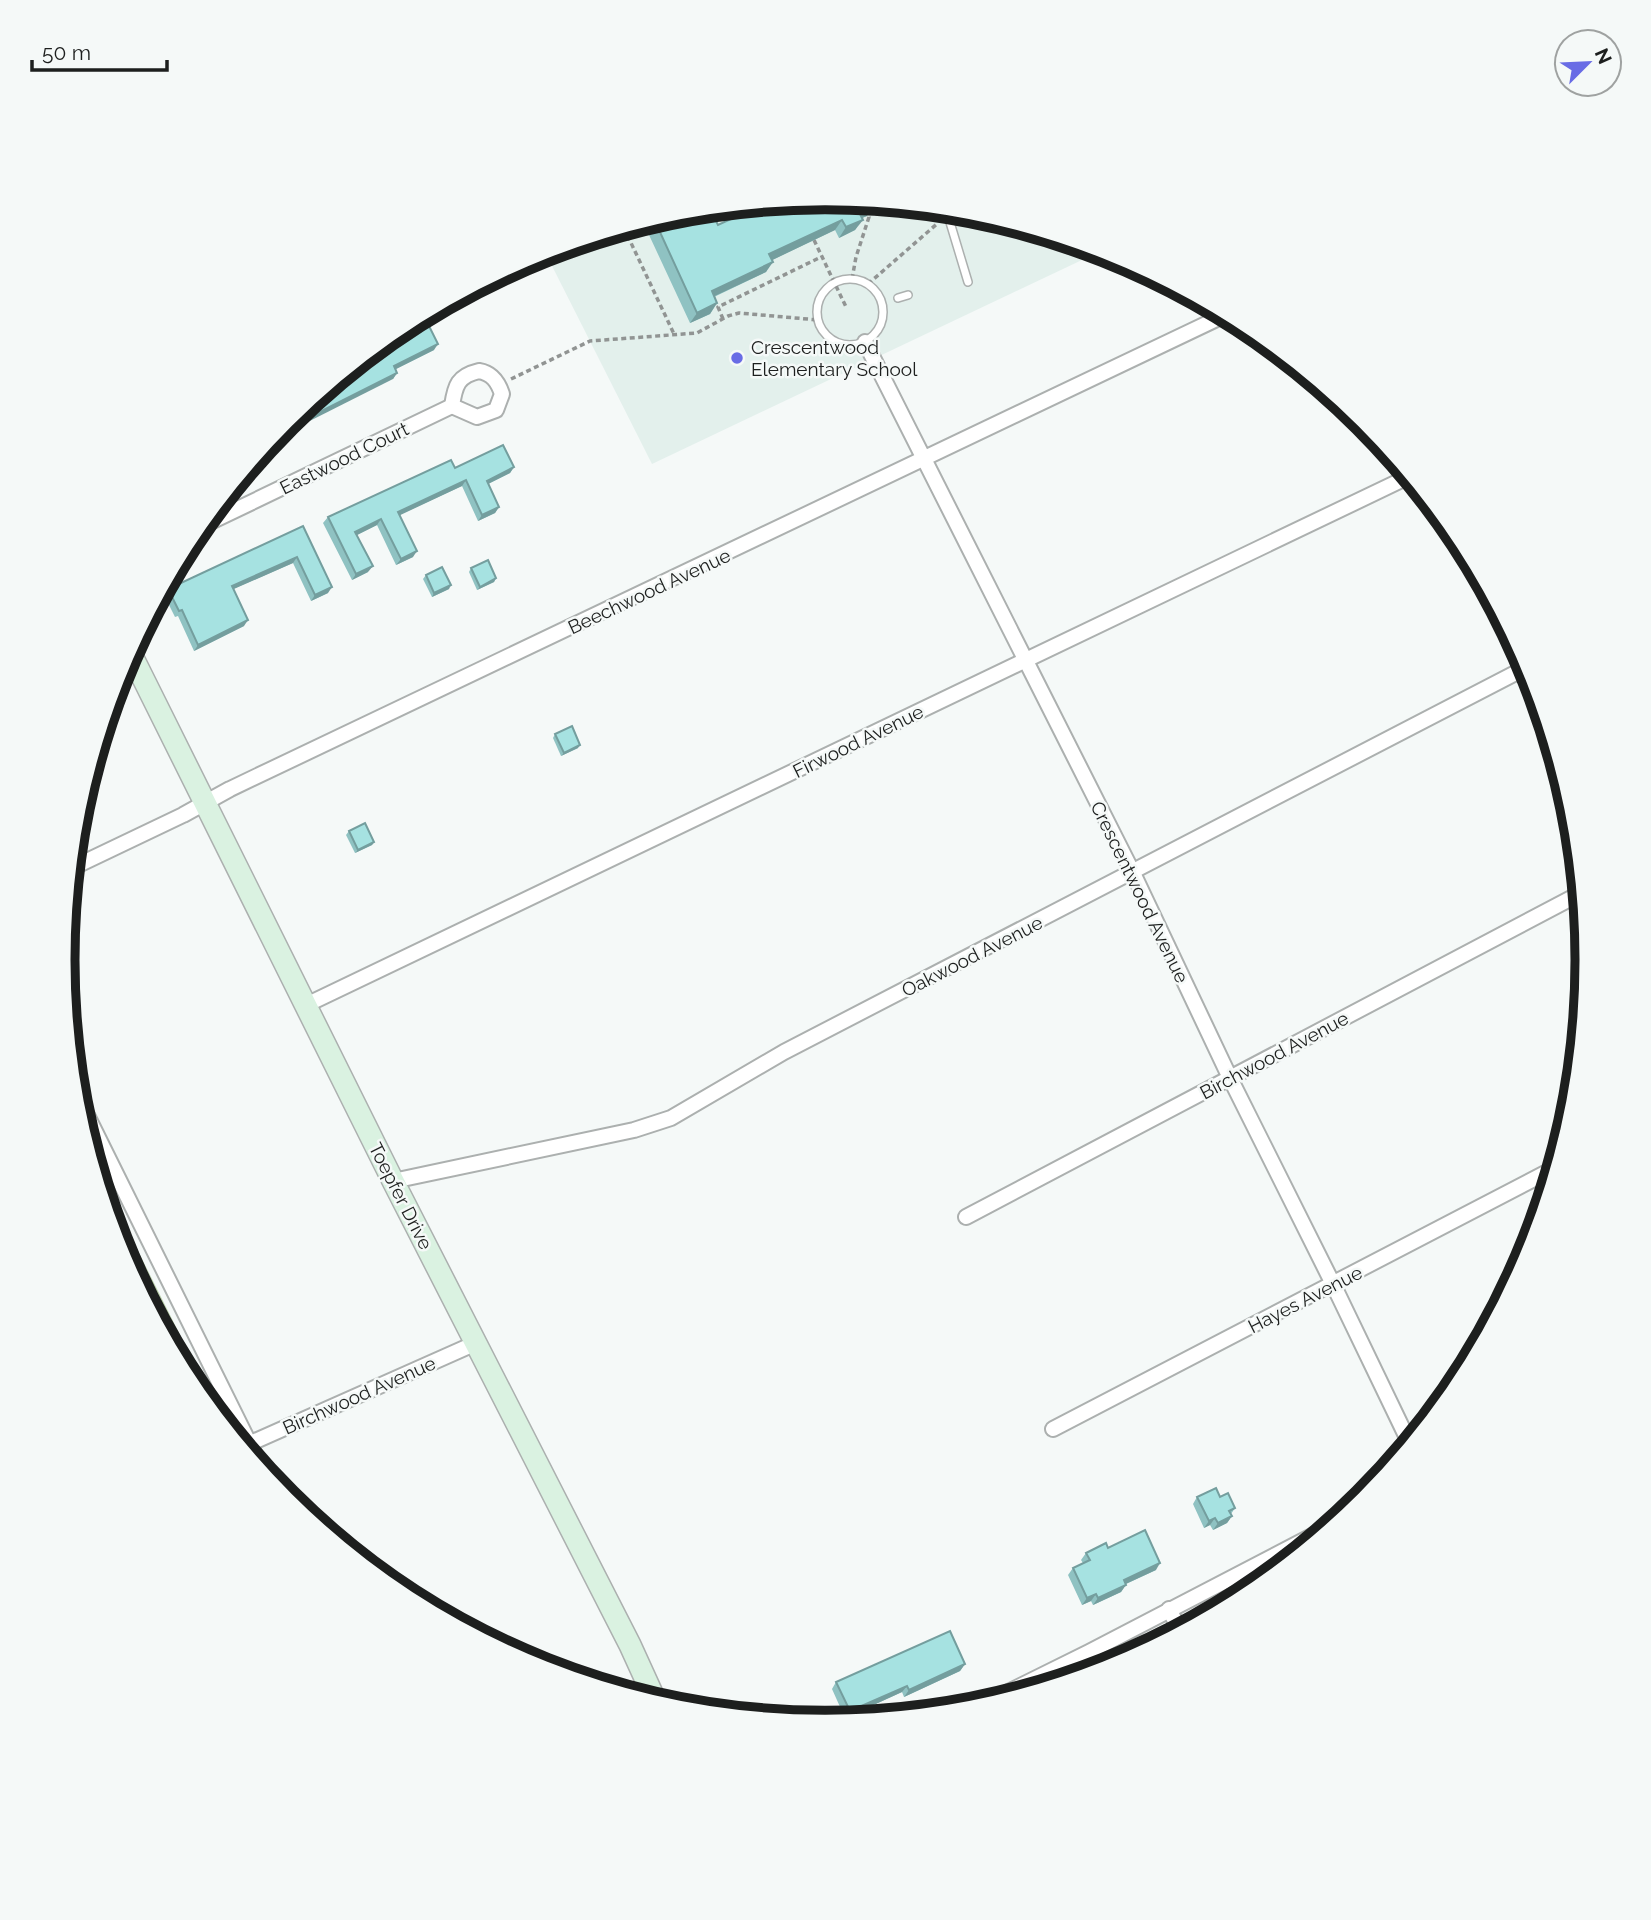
<svg xmlns="http://www.w3.org/2000/svg" width="1651" height="1920" font-family="Raleway,sans-serif">
<style>
.built{fill:#e3f0ec}
.green{fill:#b9d0a8}
.lines{fill:none;stroke-linecap:round;stroke-linejoin:round}
.lane-casing{stroke:#acb0af;stroke-width:10}
.street-casing{stroke:#acb0af;stroke-width:18}
.secondary-casing{stroke:#acb0af;stroke-width:24}
.path{stroke:#919493;stroke-width:3.5;stroke-dasharray:5 3.5;stroke-linecap:butt}
.lane{stroke:#fff;stroke-width:7}
.street{stroke:#fff;stroke-width:14}
.secondary{stroke:#daf2e1;stroke-width:21}
.wall{fill:#8fc2c2}
.shaded-wall{fill:#749e9e}
.building{fill:#a6e2e1;stroke:#749e9e;stroke-width:2}
.poi-dot{fill:#696ce5;stroke:#f5f9f8;stroke-width:2.5}
.labels{text-anchor:middle;stroke-width:5;stroke-linejoin:round;paint-order:stroke}
.poi-label{font-size:19px;fill:#1d1f1e;stroke:#f5f9f8;text-anchor:start}
.street-label{font-size:19px;fill:#1d1f1e;stroke:#f5f9f8}
.rim{fill:none;stroke:#1d1f1e;stroke-width:9}
</style>
<rect width="100%" height="100%" fill="#f5f9f8"/>
<!-- built -->
<path class="built" d="M826,198L975,212L1101,251L652,464L545,252L677,212Z"/>
<!-- green -->
<path class="green" d="M94,1163L224,1423L191,1383L121,1251Z"/>
<g class="lines">
<defs>
<g id="lane">
<path d="M946,209L968,282"/>
<circle cx="850" cy="312" r="33"/>
<path d="M898,298L908,295"/>
</g>
<g id="street">
<path d="M865,342L1133,873L1230,1078L1333,1284L1410,1444"/>
<path d="M479,371C492,373 498,382 502,394L496,410L477,417L452,406C455,385 458,376 479,371Z"/>
<path d="M198,528L452,406"/>
<path d="M72,868L183,815L230,789L1227,314"/>
<path d="M306,1005L1410,476"/>
<path d="M76,1093L263,1471"/>
<path d="M393,1181L634,1130L671,1118L784,1052L1529,666"/>
<path d="M966,1217L1581,893"/>
<path d="M1053,1429L1555,1168"/>
<path d="M244,1446L476,1343"/>
<path d="M1169,1609L1180,1631"/>
<path d="M978,1707L1089,1652L1335,1524"/>
</g>
<path id="secondary" d="M130,652L393,1181L630,1645L656,1702"/>
</defs>
<!-- lane casing -->
<use href="#lane" class="lane-casing"/>
<!-- street casing -->
<use href="#street" class="street-casing"/>
<!-- secondary casing -->
<use href="#secondary" class="secondary-casing"/>
<!-- path -->
<g class="path">
<path d="M624,228L674,334"/>
<path d="M814,240L847,309"/>
<path d="M852,279L856,257L869,217L867,212"/>
<path d="M868,284L938,223"/>
<path d="M723,319L718,307L821,257"/>
<path d="M511,379L590,341L697,333L728,316L739,313L818,320"/>
</g>
<!-- lane -->
<use href="#lane" class="lane"/>
<!-- street -->
<use href="#street" class="street"/>
<!-- secondary -->
<use href="#secondary" class="secondary"/>
</g>
<!-- wall -->
<g class="wall">
<path d="M677,212L718,225L867,216L862,218L855,230L839,238L835,230L772,260L766,272L714,297L717,303L710,314L690,323L643,222Z"/>
<path d="M393,334L395,338L434,350L396,369L397,373L393,379L357,365L379,354L376,347Z"/>
<path d="M514,467L510,473L488,484L499,507L495,513L478,521L462,486L399,515L413,557L396,565L377,525L357,535L368,572L352,580L323,523L328,517L455,468Z"/>
<path d="M303,526L328,593L311,601L293,563L233,589L244,626L194,651L178,616L175,617L164,595L168,589Z"/>
<path d="M471,568L496,578L494,582L477,590L469,572Z"/>
<path d="M426,575L449,589L432,597L423,579Z"/>
<path d="M555,734L578,748L561,756L553,738Z"/>
<path d="M349,831L374,842L372,845L355,853L346,835Z"/>
<path d="M1197,1497H1220L1235,1508L1231,1514L1232,1516L1227,1523L1213,1530L1210,1525L1204,1528L1193,1504Z"/>
<path d="M1108,1548L1156,1570L1126,1584L1121,1592L1093,1605L1091,1601L1082,1605L1068,1575L1073,1568L1083,1563L1081,1560L1086,1553Z"/>
<path d="M965,1664L960,1671L904,1697L902,1692L845,1718L832,1689L836,1682Z"/>
</g>
<!-- shaded-wall -->
<g class="shaded-wall">
<path d="M874,205L867,216L852,222L859,212Z"/>
<path d="M842,220L835,230L762,265L769,254Z"/>
<path d="M863,220L855,230L839,238L846,227Z"/>
<path d="M773,262L766,272L704,301L712,291Z"/>
<path d="M717,303L710,314L690,323L697,313Z"/>
<path d="M438,344L434,350L390,372L394,366Z"/>
<path d="M397,373L393,379L270,441L276,434Z"/>
<path d="M514,467L510,473L482,487L487,481Z"/>
<path d="M466,480L462,486L394,518L398,512Z"/>
<path d="M499,507L495,513L478,521L482,515Z"/>
<path d="M381,519L377,525L351,538L355,532Z"/>
<path d="M417,551L413,557L396,565L401,559Z"/>
<path d="M297,557L293,563L227,592L232,586Z"/>
<path d="M373,566L368,572L352,580L356,574Z"/>
<path d="M496,578L494,582L477,590L480,587Z"/>
<path d="M451,585L449,589L432,597L434,593Z"/>
<path d="M332,587L328,593L311,601L315,595Z"/>
<path d="M248,620L244,626L194,651L198,645Z"/>
<path d="M580,745L578,748L561,756L564,753Z"/>
<path d="M374,842L372,845L355,853L358,850Z"/>
<path d="M1232,1516L1227,1523L1213,1530L1218,1523Z"/>
<path d="M1215,1518L1210,1525L1204,1528L1209,1521Z"/>
<path d="M1160,1563L1156,1570L1119,1587L1124,1580Z"/>
<path d="M1126,1585L1121,1592L1093,1605L1098,1598Z"/>
<path d="M1096,1594L1091,1601L1082,1605L1087,1598Z"/>
<path d="M965,1664L960,1671L904,1697L909,1690Z"/>
<path d="M907,1686L902,1692L845,1718L850,1711Z"/>
</g>
<!-- building -->
<g class="building">
<path d="M826,198L872,202L874,205L859,212L863,220L846,227L842,220L769,254L773,262L712,291L717,303L697,313L654,219L677,212L710,209L718,225L764,204Z"/>
<path d="M427,322L438,344L394,366L397,373L276,434L287,421L356,363L357,365L385,351L381,343L393,334L395,338Z"/>
<path d="M503,445L514,467L487,481L499,507L482,515L466,480L398,512L417,551L401,559L381,519L355,532L373,566L356,574L328,517L451,460L455,468Z"/>
<path d="M303,526L332,587L315,595L297,557L232,586L248,620L198,645L182,610L179,611L168,589Z"/>
<path d="M488,560L496,578L480,587L471,568Z"/>
<path d="M442,567L451,585L434,593L426,575Z"/>
<path d="M572,726L580,745L564,753L555,734Z"/>
<path d="M365,823L374,842L358,850L349,831Z"/>
<path d="M1216,1488L1220,1497L1228,1493L1235,1508L1229,1511L1232,1516L1218,1523L1215,1518L1209,1521L1197,1497Z"/>
<path d="M1145,1530L1160,1563L1124,1580L1126,1585L1098,1598L1096,1594L1087,1598L1073,1568L1090,1560L1086,1553L1106,1543L1108,1548Z"/>
<path d="M950,1631L965,1664L909,1690L907,1686L850,1711L836,1682Z"/>
<path d="M798,1709L803,1720L778,1718Z"/>
</g>
<!-- markers -->
<circle class="poi-dot" cx="737" cy="358" r="7"/>
<g class="labels">
<!-- poi labels -->
<g class="poi-label">
<text x="751" y="354">Crescentwood<tspan x="751" dy="22">Elementary School</tspan></text>
</g>
<!-- street labels -->
<g class="street-label">
<text transform="translate(344 458) rotate(-26)" y="7">Eastwood Court</text>
<text transform="translate(649 591) rotate(-25)" y="7">Beechwood Avenue</text>
<text transform="translate(858 741) rotate(-26)" y="7">Firwood Avenue</text>
<text transform="translate(1140 892) rotate(64)" y="7">Crescentwood Avenue</text>
<text transform="translate(972 956) rotate(-27)" y="7">Oakwood Avenue</text>
<text transform="translate(1274 1055) rotate(-28)" y="7">Birchwood Avenue</text>
<text transform="translate(401 1196) rotate(63)" y="7">Toepfer Drive</text>
<text transform="translate(1305 1299) rotate(-27)" y="7">Hayes Avenue</text>
<text transform="translate(359 1395) rotate(-24)" y="7">Birchwood Avenue</text>
</g>
</g>
<!-- crop -->
<path d="M0 0H1651V1920H0ZM75 960a750 750 0 1 1 1500 0a750 750 0 1 1-1500 0Z" fill="#f5f9f8" fill-rule="evenodd"/>
<path class="rim" d="M75 960a750 750 0 1 1 1500 0a750 750 0 1 1-1500 0Z"/>
<!-- north arrow -->
<g transform="translate(1588 63) rotate(66)"><circle r="33" fill="#f5f9f8" stroke="#9fa2a1" stroke-width="2"/>
<path d="M0-5L12 26L0 18L-12 26Z" fill="#696ce5"/>
<text y="-10" font-size="19" font-weight="bold" text-anchor="middle" fill="#1d1f1e">N</text>
</g>
<!-- scale -->
<path d="M32 60v10h135v-10" fill="none" stroke="#1d1f1e" stroke-width="3.5"/>
<text x="42" y="60" font-size="21" fill="#1d1f1e" stroke="#f5f9f8" stroke-width="5" paint-order="stroke">50 m</text>
</svg>
